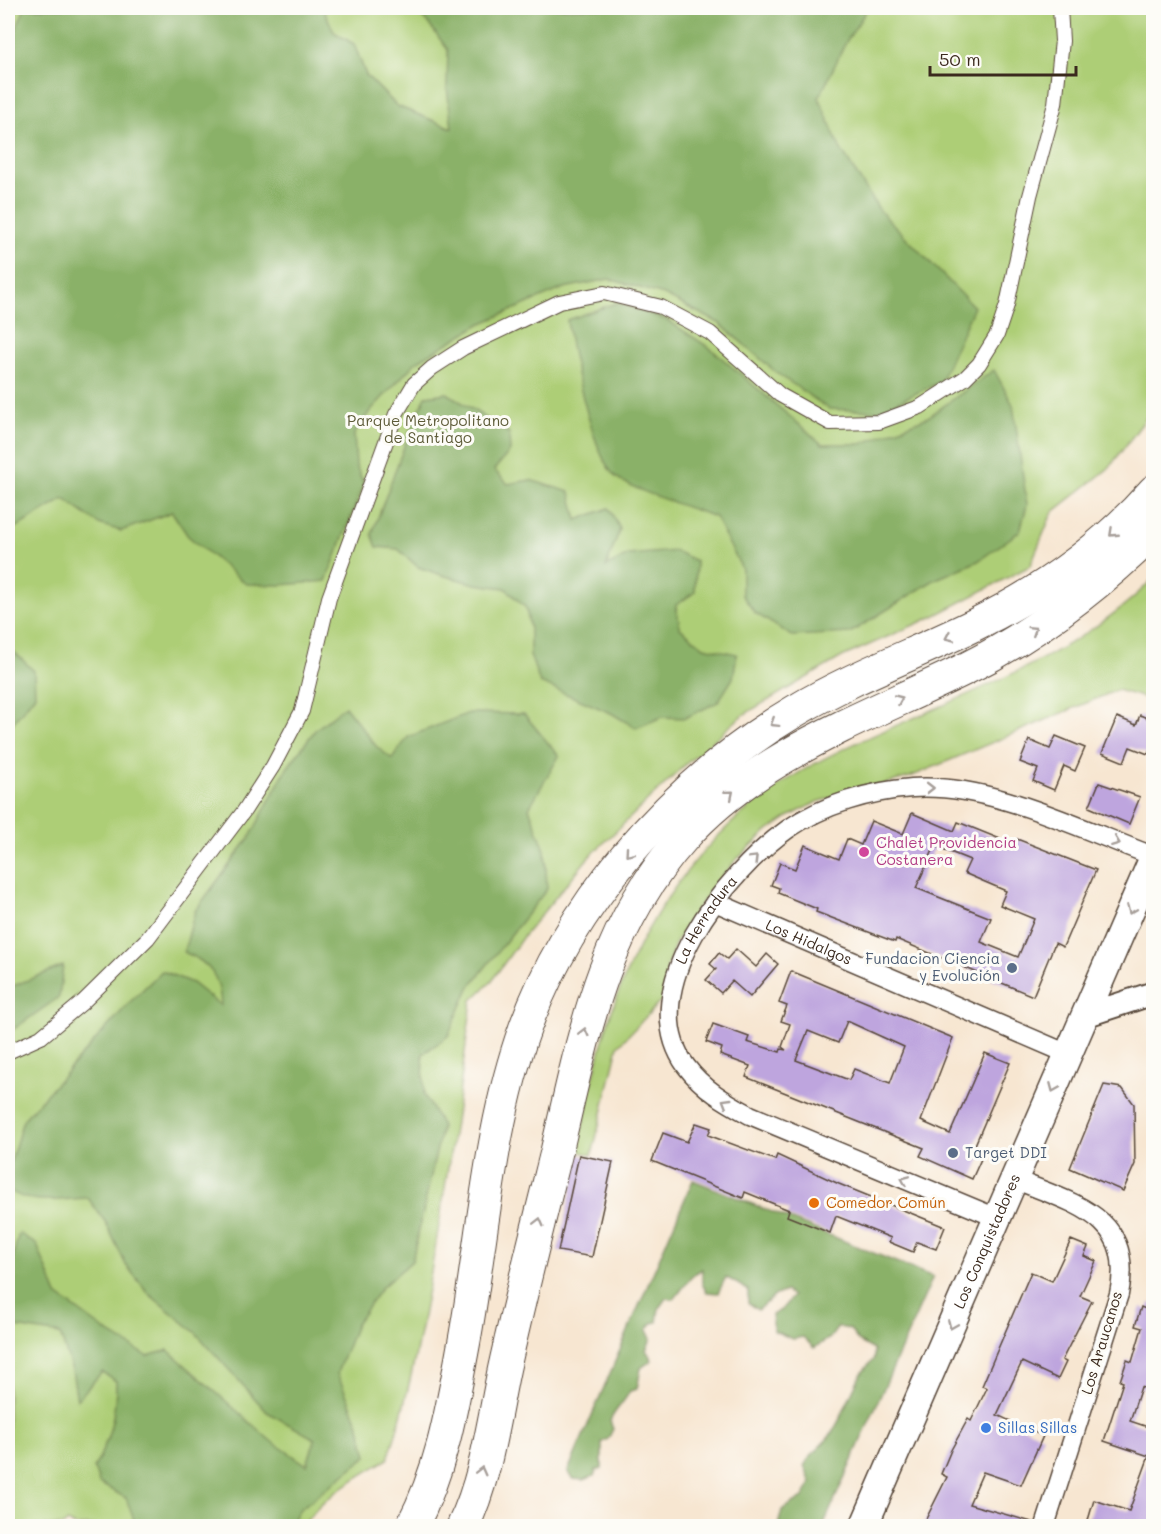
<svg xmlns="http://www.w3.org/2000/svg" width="1161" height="1534" font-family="Mali,sans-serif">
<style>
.green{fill:#adce76;stroke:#747c4a;stroke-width:1.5}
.forest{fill:#8ab167;stroke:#626e42;stroke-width:1.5}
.building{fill:#bea5de;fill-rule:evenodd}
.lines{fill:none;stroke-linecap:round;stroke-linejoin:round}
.pedestrian-casing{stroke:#574639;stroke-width:16}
.minor-casing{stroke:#574639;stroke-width:21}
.tertiary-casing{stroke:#574639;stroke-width:26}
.primary-casing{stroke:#574639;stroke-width:30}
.motorway-casing{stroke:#574639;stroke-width:34}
.pedestrian{stroke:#fff;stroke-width:14}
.minor{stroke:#fff;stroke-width:18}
.tertiary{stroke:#fff;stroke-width:22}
.primary{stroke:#fff;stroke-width:27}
.motorway{stroke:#fff;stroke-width:32}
.oneway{stroke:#a79f9a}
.hotel-dot{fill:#d1479c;stroke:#fdfcf7;stroke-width:2}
.service-dot{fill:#5c6f8a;stroke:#fdfcf7;stroke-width:2}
.food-dot{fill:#e8710a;stroke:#fdfcf7;stroke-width:2}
.shop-dot{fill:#3f7fe0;stroke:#fdfcf7;stroke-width:2}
.labels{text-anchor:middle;stroke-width:6;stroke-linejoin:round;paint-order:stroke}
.park-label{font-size:15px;fill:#5d5b38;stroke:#fdfcf7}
.hotel-label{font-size:15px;fill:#b23c85;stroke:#fdfcf7;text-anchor:start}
.street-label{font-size:15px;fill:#3b2a1e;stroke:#fdfcf7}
.service-label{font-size:15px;fill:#4e5e75;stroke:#fdfcf7;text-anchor:end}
.food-label{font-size:15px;fill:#c56008;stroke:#fdfcf7;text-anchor:start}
.shop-label{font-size:15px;fill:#366cbe;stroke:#fdfcf7;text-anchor:start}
</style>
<rect width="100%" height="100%" fill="#fdfcf7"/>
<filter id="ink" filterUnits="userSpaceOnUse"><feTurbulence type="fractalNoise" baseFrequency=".0167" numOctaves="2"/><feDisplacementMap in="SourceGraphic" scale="12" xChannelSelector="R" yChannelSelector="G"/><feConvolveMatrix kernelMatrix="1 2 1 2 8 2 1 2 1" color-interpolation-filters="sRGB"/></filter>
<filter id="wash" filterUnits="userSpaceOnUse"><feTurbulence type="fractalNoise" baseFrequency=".008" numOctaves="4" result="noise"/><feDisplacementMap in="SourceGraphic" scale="24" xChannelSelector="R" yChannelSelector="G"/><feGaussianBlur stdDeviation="1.35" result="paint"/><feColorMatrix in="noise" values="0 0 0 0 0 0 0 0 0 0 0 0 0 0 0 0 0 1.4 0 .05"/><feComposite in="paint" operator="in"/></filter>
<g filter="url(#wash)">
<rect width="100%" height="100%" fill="#f7e6d1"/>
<!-- green -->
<g class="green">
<path d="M8,8H1153V409L1109,468L1052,513L1030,566L932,617L842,657L743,715L686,764L588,858L522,938L490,983L472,1000C461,1083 449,1166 435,1249C423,1319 411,1391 388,1459C357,1478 324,1495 303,1526H74L68,1522L63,1526H8Z"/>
<path d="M1153,579V700L1117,690L910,777L817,802L790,816L764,834L735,861L695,911L676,942L668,963L662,1000L618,1046L592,1155L577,1151C586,1112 594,1071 605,1032C633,937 689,849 771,791C822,754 880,733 937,708C1015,674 1093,640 1153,579Z"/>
</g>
<!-- forest -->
<g class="forest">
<path d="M25,8H323L334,32L354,44L366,75L397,106L452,128L447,87L448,50L429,24L411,8H868L846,42L819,98L840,148L880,211L974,307L940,382L878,411L829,409L778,374L719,323L664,295L609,279L564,288L480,324L416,362L370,411L354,434L356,466L364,484L326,581L281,585L246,584L188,536L172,512L121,531L99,524L64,499L17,527L8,529V82L16,29Z"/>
<path d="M616,303L667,320L710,348L822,444H861L928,417L994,370L1013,405L1027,505L1020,531L978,561L934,580L850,633L792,636L755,613L742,595V569L715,517C694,509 624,488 613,474C592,451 571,352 567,320Z"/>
<path d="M447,393L509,433L510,451L494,470L508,484L530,480L570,492L577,520L609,508L620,529L606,567L628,555L675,551L696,561L695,592L676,605L680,628L704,647L737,654L733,678L718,702L685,718L662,717L636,728L611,713L540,683L530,655V629L526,608L505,588L475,584L442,575L418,567L398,549L377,547L372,534L409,433L426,396Z"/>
<path d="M8,646L34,671L35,695L8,729Z"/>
<path d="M345,706L376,746L392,759L408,737L469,713L524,714L559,756L529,808L545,850L547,889L469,988L448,1036L423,1054L424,1095L442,1126L412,1261L382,1287L357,1322L337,1373L360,1427L367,1456L299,1510L290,1526H140L135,1523L126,1498L99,1483L94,1468C110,1439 116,1414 116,1381L102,1372L77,1400L72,1370L60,1334L16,1327C3,1287 9,1273 19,1233L37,1245L57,1295L106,1331L147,1356L168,1350L271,1441L307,1465L315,1439L267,1412L196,1333L149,1294L126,1265L106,1223L88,1198C63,1199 27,1206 8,1189V1171L23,1120L131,1001L162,971L192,983L221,1006C220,976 210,963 184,952L195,911L250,837L285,771L315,730Z"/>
<path d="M63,966L59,997L8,1033V988Z"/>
<path d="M693,1180L933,1277L823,1526H778L782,1510L803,1497L811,1483L804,1466C811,1453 820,1447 829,1437C848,1412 851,1380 874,1359V1350L858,1341L850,1329L838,1327L830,1338L814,1348L803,1337L793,1339L774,1331L772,1315L781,1310L793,1296L786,1291L776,1295L758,1310L748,1303V1290L726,1277L718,1293L707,1292L702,1284V1269C689,1276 684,1288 674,1299L666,1298L659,1308L657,1322L652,1323L647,1330L651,1339L646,1350L652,1360L641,1368L637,1389L630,1391C624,1403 615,1409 610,1421L613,1429L608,1439L602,1442V1469L596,1470L594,1476L584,1480L573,1479L568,1471Z"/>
</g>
<g id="blocks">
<!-- building -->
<g class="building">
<path d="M1140,715L1154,721V741L1148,754L1130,747L1124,762L1102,753L1117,717L1136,725Z"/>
<path d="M1056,736L1085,748L1075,771L1064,766L1054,790L1033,781L1038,769L1020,762L1029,740L1050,749Z"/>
<path d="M1099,783L1140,797L1129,824L1089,807Z"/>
<path d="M912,813L954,831L958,822L1015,845L1017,839L1096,870L1063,947L1055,943L1033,996L896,939L895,942L816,912L817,909L778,893L779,888L771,885L780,863L795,869L805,845L839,859L847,839L861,845L871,821L903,834ZM935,846L970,860L964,873L1006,891L1000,905L1034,919L1018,957L981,942L991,918L916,888Z"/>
<path d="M736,949L756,967L767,954L778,964L750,997L732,981L721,993L706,980L716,969L710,964L719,953L727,959Z"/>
<path d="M791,971L953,1038L921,1121L950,1134L985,1053L1010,1063L975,1145L985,1150L972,1179L920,1156L924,1148L746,1077L750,1066L720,1055L722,1048L706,1042L713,1024L749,1037L747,1042L780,1052L781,1049L786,1050L782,1047L790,1024L781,1021L787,1006L779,1003ZM847,1021L904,1047L890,1083L854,1069L849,1080L796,1060L808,1031L838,1043Z"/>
<path d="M1104,1085L1122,1088L1134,1104L1135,1164L1123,1191L1070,1168Z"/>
<path d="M696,1123L711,1128L708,1135L775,1160L777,1155L839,1184L945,1227L936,1249L917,1242L913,1252L889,1242L891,1238L836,1216L830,1233L787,1216L789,1210L745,1192L743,1198L652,1161L663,1133L687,1142Z"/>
<path d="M579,1155L613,1162L592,1257L558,1251Z"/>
<path d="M1071,1240L1088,1247L1084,1256L1096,1261L1080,1296L1092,1301L1062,1360L1066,1362L1058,1379L1022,1362L997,1415L1043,1436L1021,1485L983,1472L969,1504L1032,1522L1031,1527H922L947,1477L941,1474L951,1450L968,1419L971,1421L987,1388L982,1386L1031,1272L1052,1281Z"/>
<path d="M1150,1303L1154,1304V1391L1141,1387L1130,1421L1154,1429V1527H1086L1094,1500L1129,1511L1149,1456L1104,1441L1123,1382L1120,1381L1127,1360L1132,1362L1142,1328L1135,1326L1141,1307L1148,1310Z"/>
</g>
</g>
</g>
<g filter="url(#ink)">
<use href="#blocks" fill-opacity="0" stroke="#574639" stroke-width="1.5"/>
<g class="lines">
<defs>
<path id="pedestrian" d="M8,1052L41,1037L83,1002L148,938L244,811L273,766L302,711L329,598L396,414L414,384L432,368L463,348L559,302L604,293L661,307L710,333L780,395L830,423L879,422L920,407L965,378L979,364L997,335L1007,305L1030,196L1055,104L1062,41L1060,8"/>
<g id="minor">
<path id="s1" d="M715,902L1068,1054"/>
<path d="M1014,1179C1071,1203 1136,1215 1119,1294L1045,1526"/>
<path id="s2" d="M997,1218L750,1115C726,1102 703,1089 686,1066C631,990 728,871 788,829C823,805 870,791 912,788C989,782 1080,829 1153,856"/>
</g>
<path id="tertiary" d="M1087,1015L1154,993"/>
<g id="primary">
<path id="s3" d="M864,1526L1154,856"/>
</g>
<g id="motorway">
<path d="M412,1526C442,1469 452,1407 464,1343C483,1239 489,1128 525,1028C547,967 584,907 625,857C673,800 731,749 795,711C852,677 915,654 974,625C1042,592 1104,548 1154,491"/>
<path d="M463,1526C486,1479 493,1421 504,1369C520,1297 538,1226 556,1154C583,1039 601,930 683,838C759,753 866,718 965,669C1036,634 1098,586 1154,531"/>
</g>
</defs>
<!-- pedestrian casing -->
<use href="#pedestrian" class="pedestrian-casing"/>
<!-- minor casing -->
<use href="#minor" class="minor-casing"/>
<!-- tertiary casing -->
<use href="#tertiary" class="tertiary-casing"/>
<!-- primary casing -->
<use href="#primary" class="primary-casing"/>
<!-- motorway casing -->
<use href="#motorway" class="motorway-casing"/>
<!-- pedestrian -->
<use href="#pedestrian" class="pedestrian"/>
<!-- minor -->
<use href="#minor" class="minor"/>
<!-- tertiary -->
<use href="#tertiary" class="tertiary"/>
<!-- primary -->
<use href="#primary" class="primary"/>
<!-- motorway -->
<use href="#motorway" class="motorway"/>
</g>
<!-- one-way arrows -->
<defs><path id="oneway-chevron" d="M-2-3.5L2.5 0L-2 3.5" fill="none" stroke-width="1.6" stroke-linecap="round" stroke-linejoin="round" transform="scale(1.5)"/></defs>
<g class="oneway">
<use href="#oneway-chevron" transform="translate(1113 533) rotate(137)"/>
<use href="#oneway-chevron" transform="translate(1033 630) rotate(-32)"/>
<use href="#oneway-chevron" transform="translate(949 637) rotate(155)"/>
<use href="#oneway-chevron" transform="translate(899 699) rotate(-24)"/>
<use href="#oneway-chevron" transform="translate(774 723) rotate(148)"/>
<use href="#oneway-chevron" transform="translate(930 788)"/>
<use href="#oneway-chevron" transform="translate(730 794) rotate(-40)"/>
<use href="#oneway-chevron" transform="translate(1116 842) rotate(21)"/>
<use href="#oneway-chevron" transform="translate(629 853) rotate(131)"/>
<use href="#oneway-chevron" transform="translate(754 859) rotate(-45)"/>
<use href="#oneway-chevron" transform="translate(1131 910) rotate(113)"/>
<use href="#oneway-chevron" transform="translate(584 1032) rotate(-76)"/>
<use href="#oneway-chevron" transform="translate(1054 1088) rotate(113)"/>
<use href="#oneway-chevron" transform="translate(726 1102) rotate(-149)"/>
<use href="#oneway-chevron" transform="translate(905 1180) rotate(-157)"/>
<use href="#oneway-chevron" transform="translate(539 1222) rotate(-76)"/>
<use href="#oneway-chevron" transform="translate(952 1325) rotate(113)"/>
<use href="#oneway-chevron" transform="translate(481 1471) rotate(-76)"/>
</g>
</g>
<!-- markers -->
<circle class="hotel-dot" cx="864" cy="852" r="6"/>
<g class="service-dot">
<circle cx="1012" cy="968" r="6"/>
<circle cx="953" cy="1153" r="6"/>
</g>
<circle class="food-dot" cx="814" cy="1203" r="6"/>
<circle class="shop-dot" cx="986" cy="1428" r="6"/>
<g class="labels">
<!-- park labels -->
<g class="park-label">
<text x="428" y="426">Parque Metropolitano<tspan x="428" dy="17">de Santiago</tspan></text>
</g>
<!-- hotel labels -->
<g class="hotel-label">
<text x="876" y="848">Chalet Providencia<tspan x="876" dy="17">Costanera</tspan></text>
</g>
<!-- street labels -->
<g class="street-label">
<text dy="5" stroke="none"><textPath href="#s2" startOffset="507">La Herradura</textPath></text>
<text dy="5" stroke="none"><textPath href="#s1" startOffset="102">Los Hidalgos</textPath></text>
<text dy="5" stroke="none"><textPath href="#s3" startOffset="310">Los Conquistadores</textPath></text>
<text transform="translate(1102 1343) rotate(-73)" y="5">Los Araucanos</text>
</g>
<!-- service labels -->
<g class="service-label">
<text x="1000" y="964">Fundacion Ciencia<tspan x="1000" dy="17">y Evolución</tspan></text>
<text x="965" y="1158" text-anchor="start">Target DDI</text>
</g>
<!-- food labels -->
<g class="food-label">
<text x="826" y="1208">Comedor Común</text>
</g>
<!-- shop labels -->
<g class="shop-label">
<text x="998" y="1433">Sillas Sillas</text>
</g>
</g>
<!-- margin -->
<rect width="1161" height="1534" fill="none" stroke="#fdfcf7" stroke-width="30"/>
<!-- scale -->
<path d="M930 66v9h146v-9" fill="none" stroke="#3b2a1e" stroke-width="3"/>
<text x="939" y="66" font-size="18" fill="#3b2a1e" stroke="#fdfcf7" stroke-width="4.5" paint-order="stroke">50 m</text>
</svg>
